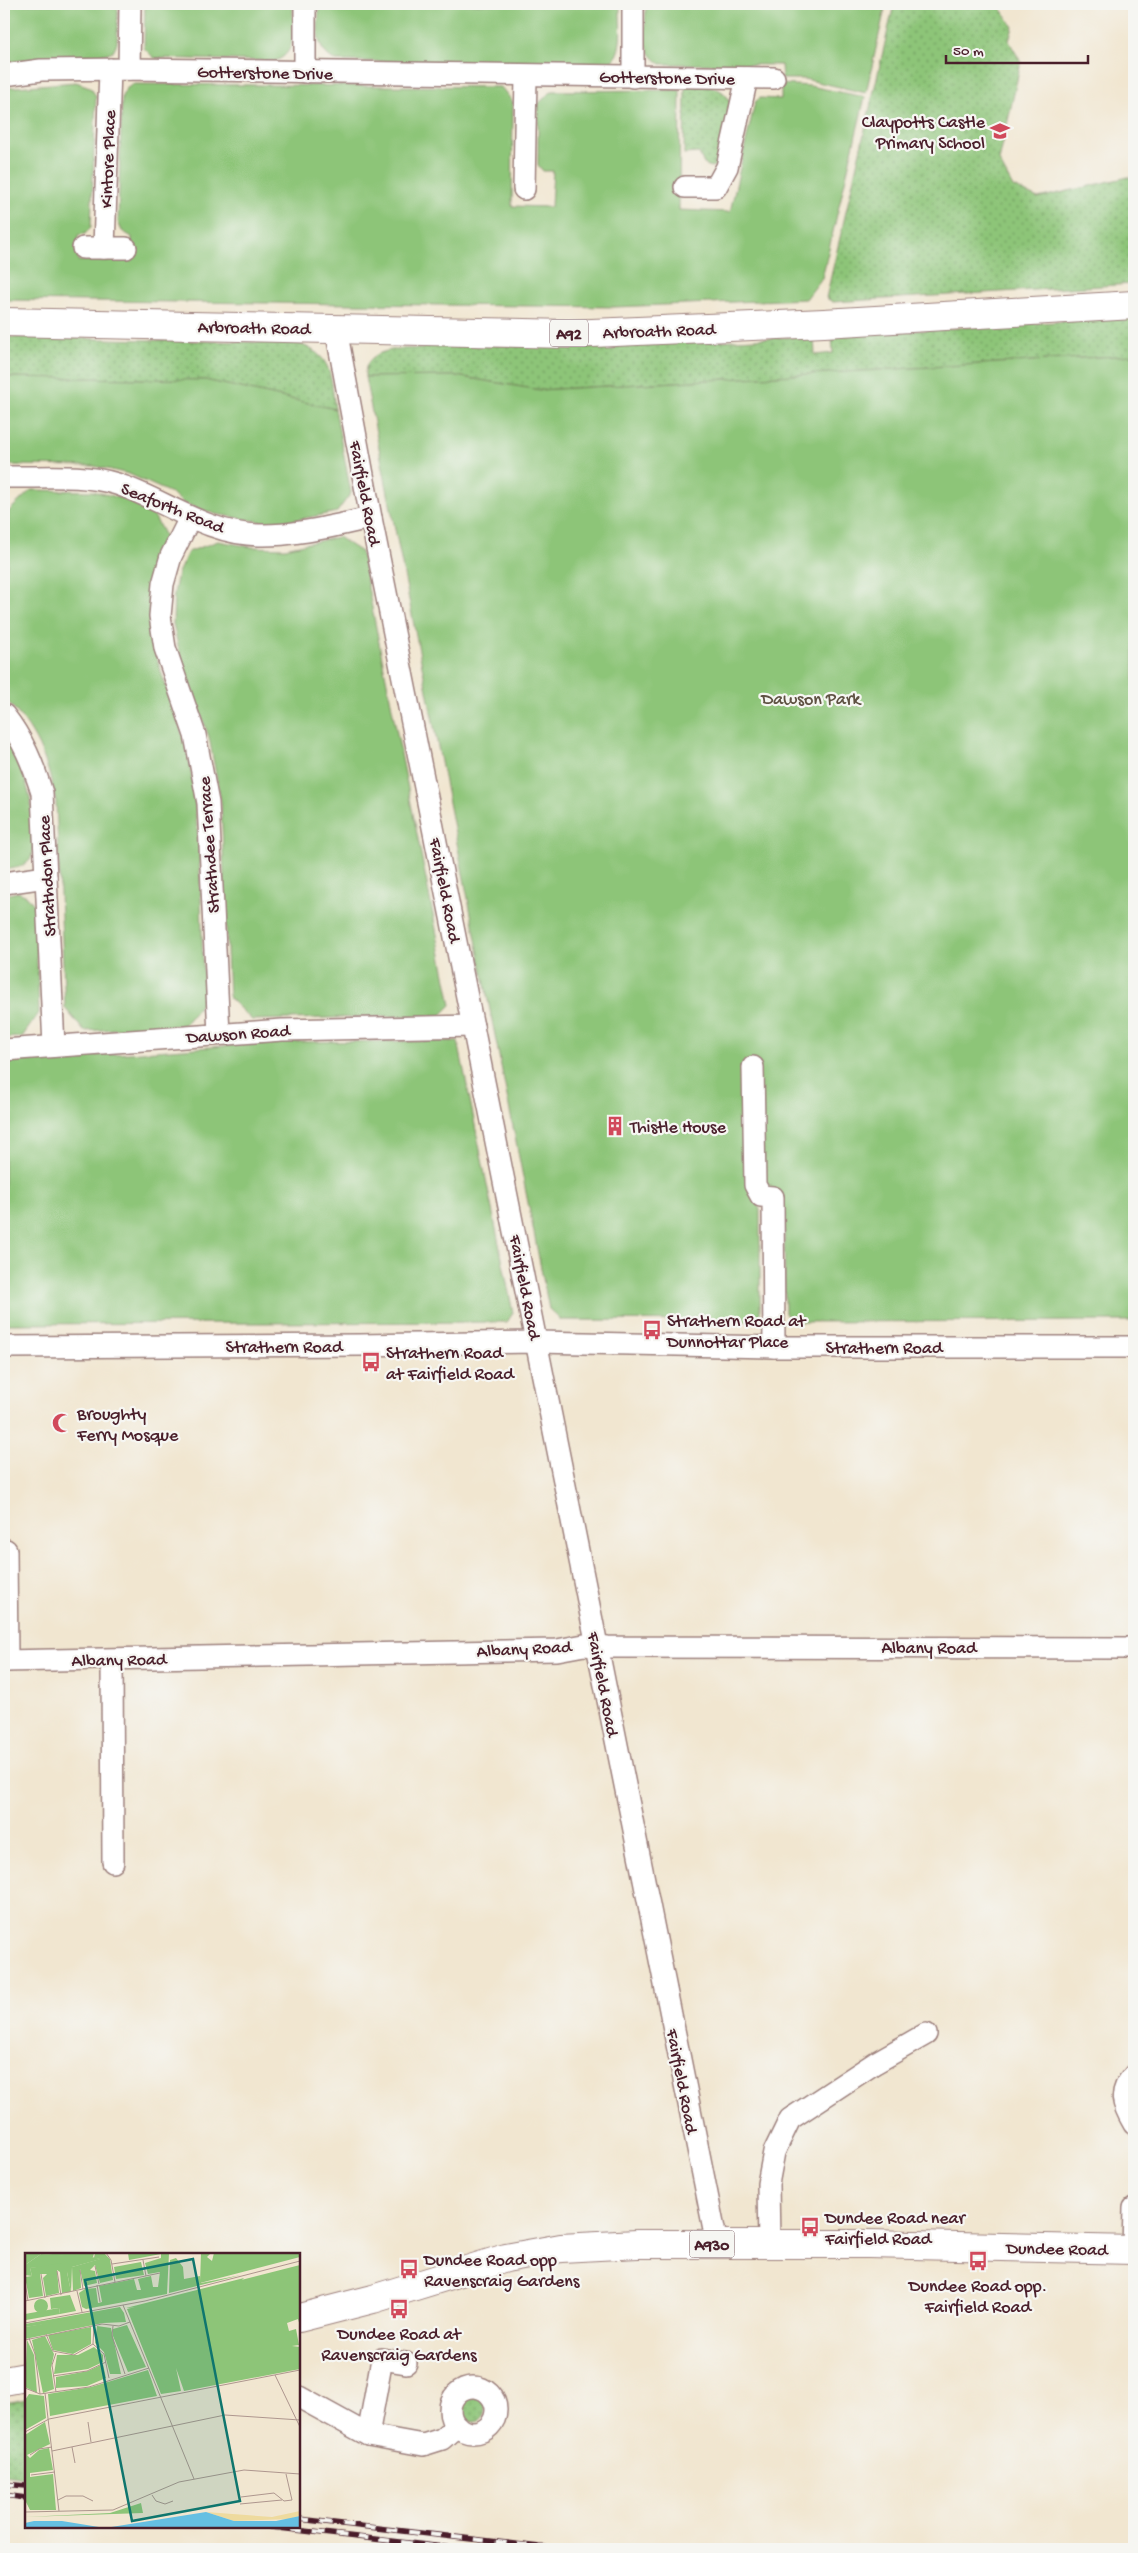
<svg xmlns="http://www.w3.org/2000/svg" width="1138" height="2553" font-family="'Gochi Hand',sans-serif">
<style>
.grass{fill:url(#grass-dots);stroke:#6c7252}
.green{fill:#8dc578;stroke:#6c7252}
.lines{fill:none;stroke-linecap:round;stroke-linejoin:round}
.minor-casing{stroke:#9e827e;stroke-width:24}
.major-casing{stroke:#9e827e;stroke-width:30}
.minor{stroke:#fff;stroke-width:21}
.major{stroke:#fff;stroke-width:28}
.rail-casing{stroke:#4a1f2b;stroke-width:5.5}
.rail{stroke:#f6f6f2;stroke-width:4;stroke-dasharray:11;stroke-linecap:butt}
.labels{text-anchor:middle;stroke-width:4.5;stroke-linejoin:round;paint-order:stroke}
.shield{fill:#f6f6f2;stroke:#7e6067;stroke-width:1}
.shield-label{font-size:16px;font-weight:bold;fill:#4a1f2b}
.street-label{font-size:18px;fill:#4a1f2b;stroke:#f6f6f2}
.poi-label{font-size:18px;fill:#4a1f2b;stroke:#f6f6f2;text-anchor:start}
.park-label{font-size:18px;fill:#5e5142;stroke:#f6f6f2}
.inset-road{fill:none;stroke:#ae968e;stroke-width:1}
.view{fill:#0f766e;fill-opacity:0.15;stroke:#0f766e;stroke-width:2.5}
.inset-edge{fill:none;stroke:#4a1f2b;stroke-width:2.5}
</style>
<defs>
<pattern id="grass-dots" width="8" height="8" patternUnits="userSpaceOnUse" patternTransform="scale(1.25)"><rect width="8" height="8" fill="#8dc578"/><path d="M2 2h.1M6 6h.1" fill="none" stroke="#759f63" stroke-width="1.8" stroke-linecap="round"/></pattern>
</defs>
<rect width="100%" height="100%" fill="#f6f6f2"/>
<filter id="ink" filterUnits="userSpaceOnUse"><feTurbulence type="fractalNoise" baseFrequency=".02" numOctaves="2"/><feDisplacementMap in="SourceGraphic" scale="10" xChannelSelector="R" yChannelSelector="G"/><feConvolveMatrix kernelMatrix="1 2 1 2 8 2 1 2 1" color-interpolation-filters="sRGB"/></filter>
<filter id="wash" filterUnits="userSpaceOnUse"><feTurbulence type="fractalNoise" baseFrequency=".0096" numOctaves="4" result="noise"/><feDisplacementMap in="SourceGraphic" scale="20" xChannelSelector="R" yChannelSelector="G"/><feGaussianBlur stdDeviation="1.12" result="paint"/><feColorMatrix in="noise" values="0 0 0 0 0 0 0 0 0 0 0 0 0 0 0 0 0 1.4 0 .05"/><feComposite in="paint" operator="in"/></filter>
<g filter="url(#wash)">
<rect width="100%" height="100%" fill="#f1e6d0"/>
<!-- grass -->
<g class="grass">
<path d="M894,4H998L1013,27L1009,41L1021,62L999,161L1013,187L1038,198L1128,177L1134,178V284L833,302L826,298Z"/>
<path d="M708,85C715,88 723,90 728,98C735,111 722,149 719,164L711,167L704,164L699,153L684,154L685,86Z"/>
<path d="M1134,317V355L540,390L456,376L365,377C363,347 402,348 423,349V344L598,347L814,336L815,355L833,353L832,336Z"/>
<path d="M4,337L297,343C334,356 330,375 335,409L205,380L4,377Z"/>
<circle cx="473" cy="2409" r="13"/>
<path d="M26,2399V2478L4,2475V2403Z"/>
</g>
<!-- green -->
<g class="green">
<path d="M4,4H118L117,43L113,51L105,54L4,62Z"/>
<path d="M145,4H293C292,25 299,53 275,61L154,58L144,48Z"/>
<path d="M319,4H620C619,22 626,54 608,64L336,61C312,48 319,28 319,4Z"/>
<path d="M646,4H886L866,93L804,79H782L781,65L661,64C639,50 646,27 646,4Z"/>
<path d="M76,82L90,87L96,96L91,227L85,234L78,235V261H131L132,237L122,231L118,222L122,96L126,89L133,84L501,87L513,102L512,206L551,207L553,171H543L538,165V104L552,91L680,90L679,210L730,212L755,102L760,98L781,99V84L810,86L865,97L822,278L806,299L615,307L4,300V88Z"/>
<path d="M1134,355V1321L792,1322L785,1313L784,1214L759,1185H750L760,1209V1321L561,1320L549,1309L365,377L456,376L540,390Z"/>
<path d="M4,377L205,380L335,409L351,493L337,512L275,524L215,514L183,503L173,494L129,474L94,466L4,465Z"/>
<path d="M31,490L92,491L125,499L152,512L166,538C162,548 156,558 153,569C134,641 181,704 191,772C202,847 201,924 204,1000L184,1025L84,1031L65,1008L56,802C47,758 36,730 4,698V580L7,567L8,512Z"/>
<path d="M338,537L361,552L451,1005L441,1015L252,1020L229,998L221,802L209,737L182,662L173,624L174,594L178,573L188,552L218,541L252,547L285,548Z"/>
<path d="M4,735C22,752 46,840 29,861C23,868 13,868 4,870Z"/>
<path d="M18,892L27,896L35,906L39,1013L22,1037L4,1038V895Z"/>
<path d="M458,1041L513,1313L507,1322L4,1324V1062L280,1042Z"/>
</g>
</g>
<g filter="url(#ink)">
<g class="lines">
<defs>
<g id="minor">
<path d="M129,69L130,4"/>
<path d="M305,72V4"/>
<path d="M4,75L41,70L129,69L774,78"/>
<path d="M633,77V4"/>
<path d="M685,187H716L727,167L747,78"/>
<path d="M524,189L526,76"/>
<path d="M83,248H126"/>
<path d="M104,248L110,69"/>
<path d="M336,329L371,518L717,2244"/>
<path d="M4,477C40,478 82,473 117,484C165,500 206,534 259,535C296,536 335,525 371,518"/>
<path d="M190,518L171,556L163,584L160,616L165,648L195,735L208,803L219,1034"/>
<path d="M4,715C23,739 33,764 42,793L54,1046"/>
<path d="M4,883L46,877"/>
<path d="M4,1050L282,1030L473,1026"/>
<path d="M753,1067L755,1185L761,1196L773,1197L774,1347"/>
<path d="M4,1347L360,1345L537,1342L774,1347H1134"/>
<path d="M6,1550L7,1661"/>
<path d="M112,1660L113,1862"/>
<path d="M4,1661L557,1650L584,1645L608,1647L1134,1648"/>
<path d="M1134,2075C1117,2093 1123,2105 1134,2124"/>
<path d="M769,2244L768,2184L774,2152L790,2119L875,2063L926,2034"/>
<path d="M1133,2250L1134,2208"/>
<circle cx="473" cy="2410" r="23"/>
<path d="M299,2397L368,2435L423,2445L442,2439L457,2426"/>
<path d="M368,2435L382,2359L406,2363"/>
</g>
<g id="major">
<path d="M4,322L569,334L824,323L1134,305"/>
<path d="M299,2318L373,2299L506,2258L561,2248L637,2244H868L1134,2250"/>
<path d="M4,2381L26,2377"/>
</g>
</defs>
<!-- minor casing -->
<use href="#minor" class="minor-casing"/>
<!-- major casing -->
<use href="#major" class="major-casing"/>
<!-- minor -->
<use href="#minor" class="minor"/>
<!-- major -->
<use href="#major" class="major"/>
<defs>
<g id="rail">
<path d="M4,2484L26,2486"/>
<path d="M4,2495L26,2498"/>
<path d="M299,2519L558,2549"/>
<path d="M270,2527L461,2549"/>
</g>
</defs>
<!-- rail casing -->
<use href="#rail" class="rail-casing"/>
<!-- rail -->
<use href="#rail" class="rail"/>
</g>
</g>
<!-- icons -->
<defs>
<symbol id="school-bare" viewBox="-9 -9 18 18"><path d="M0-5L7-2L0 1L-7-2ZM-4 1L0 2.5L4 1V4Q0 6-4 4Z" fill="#d1495b" stroke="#f6f6f2" stroke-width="2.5" paint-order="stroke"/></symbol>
<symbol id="building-bare" viewBox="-9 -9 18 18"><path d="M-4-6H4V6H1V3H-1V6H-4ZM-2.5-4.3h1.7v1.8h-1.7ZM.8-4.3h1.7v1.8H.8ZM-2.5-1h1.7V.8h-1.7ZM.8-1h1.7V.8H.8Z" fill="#d1495b" stroke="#f6f6f2" stroke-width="2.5" paint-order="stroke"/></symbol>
<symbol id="bus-bare" viewBox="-9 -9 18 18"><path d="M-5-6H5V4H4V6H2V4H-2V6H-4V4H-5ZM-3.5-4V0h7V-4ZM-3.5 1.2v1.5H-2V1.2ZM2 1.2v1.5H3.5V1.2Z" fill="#d1495b" stroke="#f6f6f2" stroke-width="2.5" paint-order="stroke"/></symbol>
<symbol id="mosque-bare" viewBox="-9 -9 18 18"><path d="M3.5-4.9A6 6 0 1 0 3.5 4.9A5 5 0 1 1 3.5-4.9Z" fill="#d1495b" stroke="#f6f6f2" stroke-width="2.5" paint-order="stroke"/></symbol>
</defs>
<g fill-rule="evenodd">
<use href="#school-bare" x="986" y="117" width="28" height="28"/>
<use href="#building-bare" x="601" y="1112" width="28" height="28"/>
<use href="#bus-bare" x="638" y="1316" width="28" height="28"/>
<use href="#bus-bare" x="357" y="1348" width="28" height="28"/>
<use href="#mosque-bare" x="48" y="1409" width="28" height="28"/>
<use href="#bus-bare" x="796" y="2213" width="28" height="28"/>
<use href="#bus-bare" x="964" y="2247" width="28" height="28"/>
<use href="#bus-bare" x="395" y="2255" width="28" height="28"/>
<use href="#bus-bare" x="385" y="2295" width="28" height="28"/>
</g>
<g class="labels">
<!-- shield labels -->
<g class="shield">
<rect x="550" y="319.5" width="38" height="27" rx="4"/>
<rect x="689.5" y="2230.5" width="45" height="27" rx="4"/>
</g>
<g class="shield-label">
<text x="569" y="339">A92</text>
<text x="712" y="2250">A930</text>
</g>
<!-- street labels -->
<g class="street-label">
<text transform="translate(265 72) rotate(1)" y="6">Gotterstone Drive</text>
<text transform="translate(667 77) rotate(1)" y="6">Gotterstone Drive</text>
<text transform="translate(107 159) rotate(-88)" y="6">Kintore Place</text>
<text transform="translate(254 327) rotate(1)" y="6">Arbroath Road</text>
<text transform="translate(659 330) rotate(-2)" y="6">Arbroath Road</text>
<text transform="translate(366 493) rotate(79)" y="6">Fairfield Road</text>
<text transform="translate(173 507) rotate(22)" y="6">Seaforth Road</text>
<text transform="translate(208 845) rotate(-94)" y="6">Strathdee Terrace</text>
<text transform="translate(46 876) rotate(-93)" y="6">Strathdon Place</text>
<text transform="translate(446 890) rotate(79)" y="6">Fairfield Road</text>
<text transform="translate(238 1033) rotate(-4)" y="6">Dawson Road</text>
<text transform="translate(526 1287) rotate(79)" y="6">Fairfield Road</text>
<text x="284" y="1352">Strathern Road</text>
<text x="884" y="1353">Strathern Road</text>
<text x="929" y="1653">Albany Road</text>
<text transform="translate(524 1648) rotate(-3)" y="6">Albany Road</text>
<text transform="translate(119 1659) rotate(-1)" y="6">Albany Road</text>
<text transform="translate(604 1684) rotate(79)" y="6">Fairfield Road</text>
<text transform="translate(683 2081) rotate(79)" y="6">Fairfield Road</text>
<text transform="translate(1057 2248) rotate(1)" y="6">Dundee Road</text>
</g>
<!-- poi labels -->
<g class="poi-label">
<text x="985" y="127" text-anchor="end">Claypotts Castle<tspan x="985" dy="21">Primary School</tspan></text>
<text x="630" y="1132">Thistle House</text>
<text x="667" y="1326">Strathern Road at<tspan x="667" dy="21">Dunnottar Place</tspan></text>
<text x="386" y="1358">Strathern Road<tspan x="386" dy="21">at Fairfield Road</tspan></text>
<text x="77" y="1419">Broughty<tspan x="77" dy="21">Ferry Mosque</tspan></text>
<text x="825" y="2223">Dundee Road near<tspan x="825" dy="21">Fairfield Road</tspan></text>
<text x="424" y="2265">Dundee Road opp<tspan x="424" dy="21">Ravenscraig Gardens</tspan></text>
<text x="978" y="2291" text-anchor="middle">Dundee Road opp.<tspan x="978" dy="21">Fairfield Road</tspan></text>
<text x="399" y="2339" text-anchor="middle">Dundee Road at<tspan x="399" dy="21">Ravenscraig Gardens</tspan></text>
</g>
<!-- park labels -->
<g class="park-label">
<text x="811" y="704">Dawson Park</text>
</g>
</g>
<!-- overview -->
<g transform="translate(25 2253)">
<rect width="275" height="275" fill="#f1e6d0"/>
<path d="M16,1L67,4L76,6L47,14L46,39L42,19L32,13L5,15L7,23L0,22V12ZM151,5L158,14L159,26L175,23L176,30L216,22L144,40L145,7ZM219,25L215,29L118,54L101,55ZM95,54L99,60L0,74V71ZM34,55L35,61L1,67L0,61ZM116,250L118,260L0,264L85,260Z" fill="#8dc578"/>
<path d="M275,258V263L264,266L209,268L181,259L247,264Z" fill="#eeda9e"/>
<path d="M1,0H69L68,4L62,5L16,1L0,12ZM70,0H79L85,6L88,27L75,30L70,12L65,17L70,18L72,30L59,33L55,16L56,35L48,38L47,14L75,6L69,5ZM103,0H144L142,41L61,56L57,54L54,40L60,36L71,35L73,50L77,49L74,33L109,26L112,37H116L113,26L126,23L128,34H133L135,19L123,21L120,10L136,5V1L104,7ZM176,0H186L182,4L187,8L189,0H275V4L175,30ZM116,9L119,22L91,26L89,14ZM37,10L41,14L46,39L37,40L35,19L32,17L34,40L21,43L18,25L22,21H15L18,43L4,45L0,24L7,23L5,15ZM275,12V73L273,66L262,70L264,78L271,76L274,92L267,93L275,94V116L159,138L151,115L156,138L136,141L102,56ZM45,42L51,58L35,61L34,55L26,56L25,45ZM9 53a7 7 0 1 1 14 0a7 7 0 1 1-14 0ZM87,59L99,60L101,69L78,70L0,86V74ZM102,72L121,114L103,119L88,83V76ZM72,73L86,75L96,121H85L79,99L70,90ZM66,74V91L48,101L28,97L23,82ZM20,83L29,101L26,115L29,136L18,140L7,87ZM2,87L9,102L12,140L0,134ZM69,94L78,102V109L63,116L29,121L32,102H53ZM78,111L81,125L62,133L31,135V124L63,118ZM123,117L132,143L25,163L23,141L66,134ZM4,141L19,143L21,165L0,177V147ZM20,169L25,191L2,202L5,205L14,197L24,195L28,217L5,220V224L28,221L31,257H5L0,247V182Z" fill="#8dc578"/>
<path d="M181,259L209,268H251L275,263V275H0V270L9,268H37L80,275Z" fill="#65bfe2"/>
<path class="inset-road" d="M81,0L86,7L90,29M118,7L121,23M87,11L134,4M70,13L74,31M55,17L58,36M32,18L36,42M16,21L20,45M0,29L3,48M72,32L75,49M52,38L57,59M0,48L135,20M98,52L169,226M0,70L120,48L275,8M88,73L87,83L100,121M21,81L28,98L49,102L68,91L69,72M4,85L10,101L15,141M0,87L77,71L94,73L105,69M68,91L79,101L84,125M250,122L275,174M28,123L62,118L81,109M0,135L15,141L64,134L124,115M31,139L27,112L31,100M20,140L34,258M63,169L66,189M0,179L24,166L275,117M47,194L50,210M27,198L200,162L275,167M5,202L14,196L27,194M6,222L30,219M127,242L131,248L140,251L148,248M216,244L249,240L259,248L267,247L261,221M33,247L41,243H58L68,248M215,251L257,247M0,259L88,257L154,229L219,217L275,221"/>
<path class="view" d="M168,6L215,248L107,268L60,27Z"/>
<rect width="275" height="275" class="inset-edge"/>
</g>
<!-- margin -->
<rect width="1138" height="2553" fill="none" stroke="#f6f6f2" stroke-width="20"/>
<!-- scale -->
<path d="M946 55v8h142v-8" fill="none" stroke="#4a1f2b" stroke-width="2.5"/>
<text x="953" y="55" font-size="15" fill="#4a1f2b" stroke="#f6f6f2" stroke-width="4" paint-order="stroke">50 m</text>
</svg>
